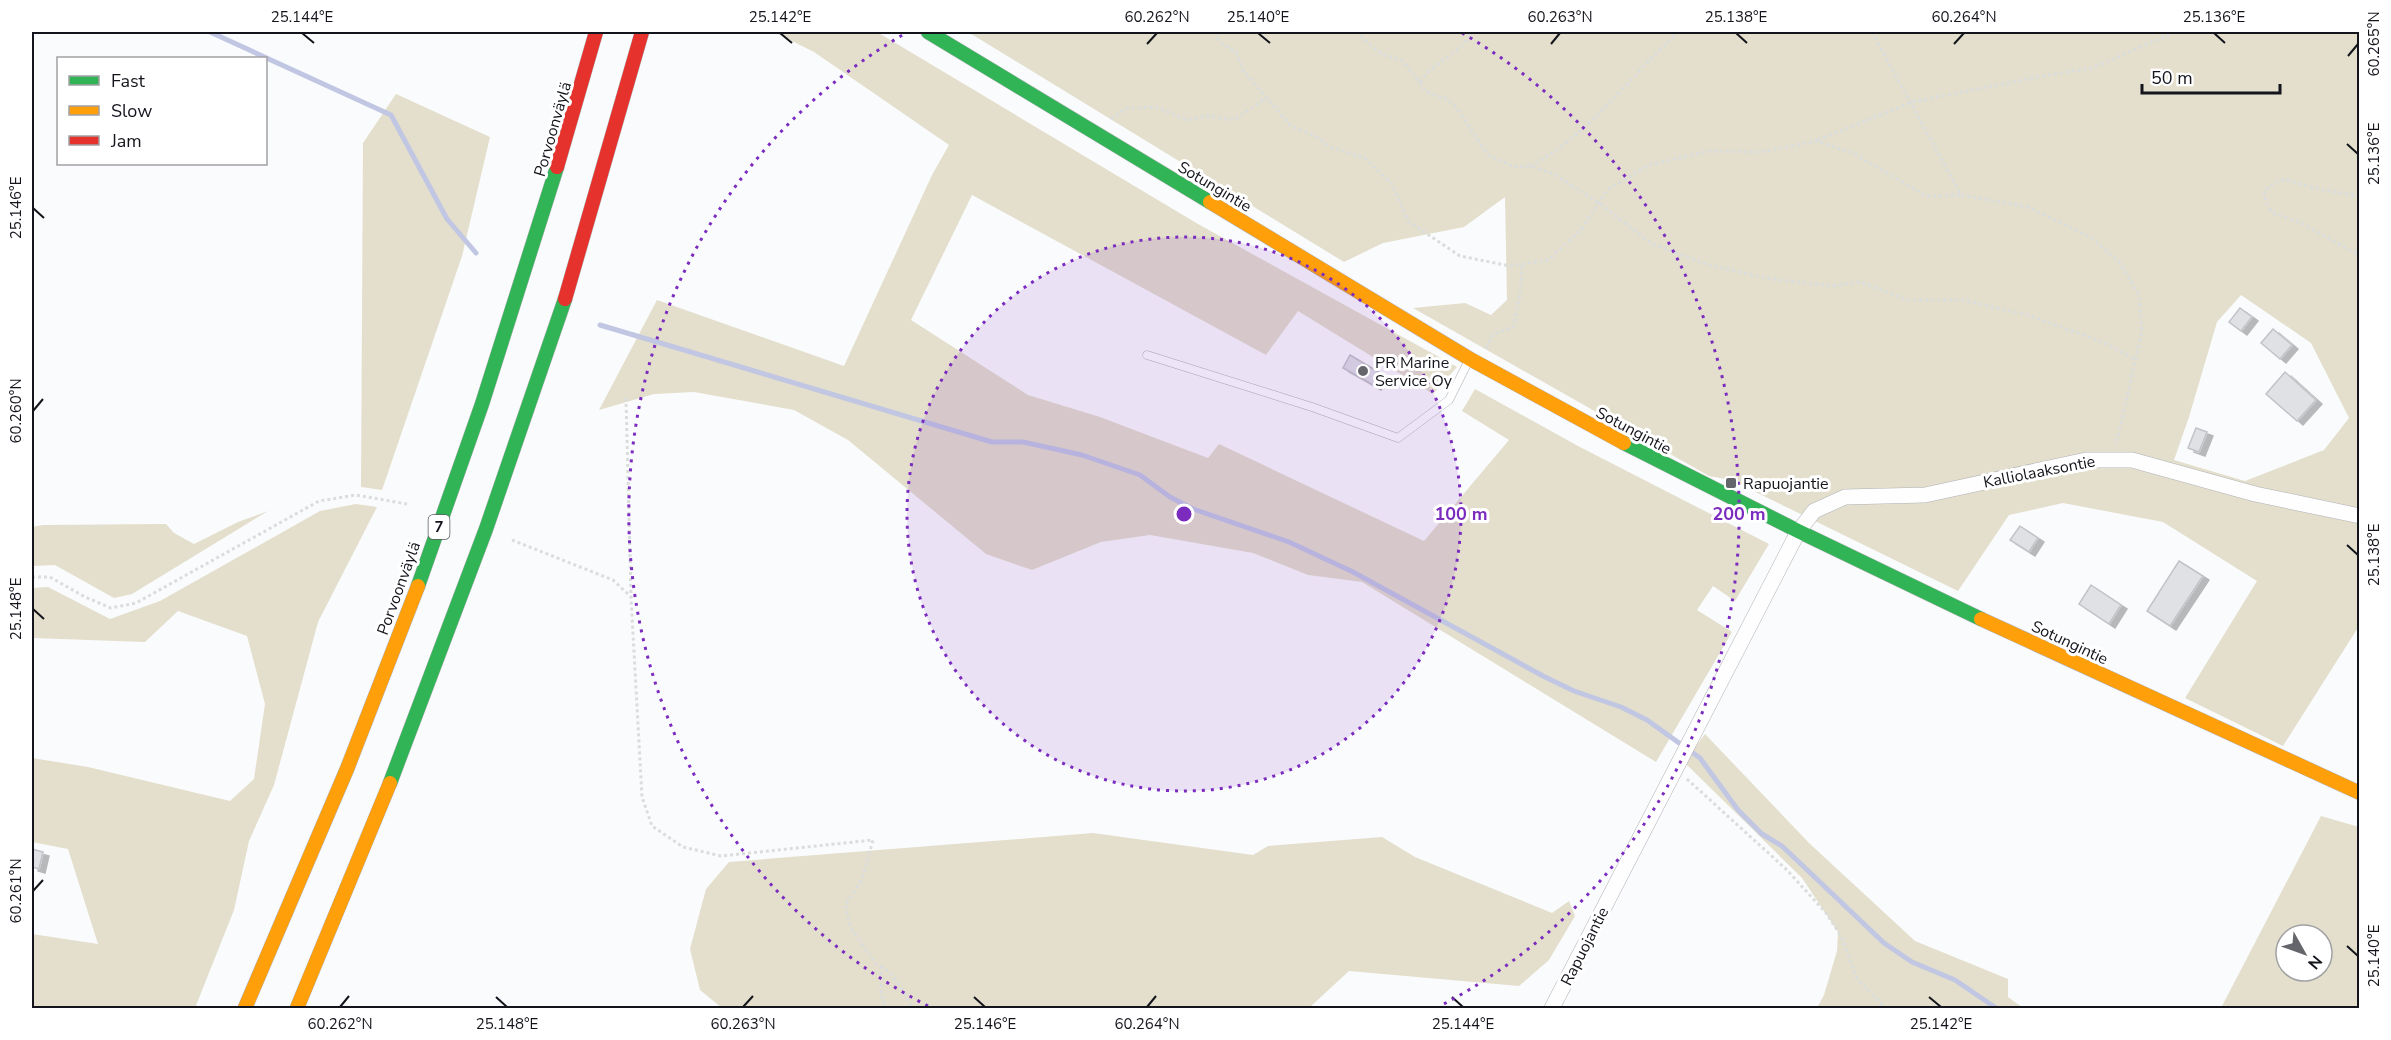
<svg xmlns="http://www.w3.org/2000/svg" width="2391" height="1040" font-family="'Nunito Sans',sans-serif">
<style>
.green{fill:#e3dfcc;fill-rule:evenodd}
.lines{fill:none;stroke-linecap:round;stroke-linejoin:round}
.stream{stroke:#c1c7e3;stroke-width:5}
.building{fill:#dfe1e5;stroke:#c2c3c8;stroke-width:1.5;filter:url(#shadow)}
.lane-casing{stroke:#b1b2b6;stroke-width:9}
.street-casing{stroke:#b1b2b6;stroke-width:16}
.fast-casing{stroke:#b1b2b6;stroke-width:15}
.slow-casing{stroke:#b1b2b6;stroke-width:15}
.jam-casing{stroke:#b1b2b6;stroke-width:15}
.path{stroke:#dbdcdc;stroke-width:3;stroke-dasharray:3 3;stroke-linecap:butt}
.lane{stroke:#fefeff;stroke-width:8}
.street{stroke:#fefeff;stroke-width:15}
.fast{stroke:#30b455;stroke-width:14}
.slow{stroke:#ff9f0a;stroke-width:14}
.jam{stroke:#e5322d;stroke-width:14}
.ticks{fill:none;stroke:#14151c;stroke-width:2}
.ring{fill:none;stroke:#7b2cbf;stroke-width:3;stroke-dasharray:3 6}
.poi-dot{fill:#64666b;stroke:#fff;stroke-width:2}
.labels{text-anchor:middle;stroke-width:6;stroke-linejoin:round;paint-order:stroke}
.shield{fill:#fff;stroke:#5a5b60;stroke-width:1.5}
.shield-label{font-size:15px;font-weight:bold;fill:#14151c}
.street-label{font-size:16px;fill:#14151c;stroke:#fff}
.poi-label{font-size:16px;fill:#14151c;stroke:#fff;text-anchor:start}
.centre{fill:#7b2cbf;stroke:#fff;stroke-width:3}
.ring-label{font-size:18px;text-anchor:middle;font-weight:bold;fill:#7b2cbf;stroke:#fff;stroke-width:6;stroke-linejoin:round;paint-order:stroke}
.neatline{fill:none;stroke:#14151c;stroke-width:2}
.ticks-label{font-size:15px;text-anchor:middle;fill:#14151c}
</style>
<defs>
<filter id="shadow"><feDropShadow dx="6" dy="4" stdDeviation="0" flood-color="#0004"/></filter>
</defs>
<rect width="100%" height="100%" fill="#fafbfd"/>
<!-- green -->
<g class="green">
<path d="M774,32H877L1198,224L1457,367L1433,394L1298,311L1266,355L972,195L911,320L1028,395L1100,417L1208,458L1219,444L1424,541L1509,440L1462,411L1475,389L1578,446L1769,544L1735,601L1713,586L1697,610L1732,632L1656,762L1362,582L1308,575L1253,553L1150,535L1101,542L1032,570L986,554L848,440L794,410L694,392L654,394L599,410L657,300L844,366L932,175L949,145L814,52Z"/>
<path d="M968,32H2359V626L2283,746L2185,698L2257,581L2163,522L2063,503L2009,515L1958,591L1731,480L1709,476L1413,308L1465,303L1491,315L1507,300L1505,197L1464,227L1383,243L1344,262ZM2241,295L2311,343L2349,418L2324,450L2245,481L2174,460L2189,417L2217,322Z"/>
<path d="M396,94L490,137L462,256L382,490L361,487L363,143Z"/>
<path d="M356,504L377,507L318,622L274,785L249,841L234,910L195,1008H32V934L98,944L68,849L32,842V758L88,767L230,801L254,779L265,704L247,636L178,611L145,642L32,638V588L48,587L110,619L160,601L320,511Z"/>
<path d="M268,511L132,594L114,598L55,565L32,566V527L43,525L166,524L174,533L194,544L238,522Z"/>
<path d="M1705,734L1809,843L1915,941L2008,979V997L2023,1008H1817L1824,995L1837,951L1838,932L1802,878L1684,762Z"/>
<path d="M2321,816L2359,827V1008H2221ZM2286,935H2322V971H2286Z"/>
<path d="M1093,833L1253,855L1268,846L1382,837L1415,857L1552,913L1569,901L1575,916L1549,960L1519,986L1349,971L1309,1008H722L700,990L690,949L706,889L729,862Z"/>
</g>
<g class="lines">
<!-- stream -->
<g class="stream">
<path d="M210,32L391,115L447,219L476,253"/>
<path d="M600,325L992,442H1023L1082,455L1140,475L1170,497L1193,509L1289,542L1353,572L1543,676L1574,691L1621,707L1647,720L1700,758L1738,810L1762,834L1782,846L1884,943L1912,962L1955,980L1996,1008"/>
</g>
</g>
<!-- building -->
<g class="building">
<path d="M2240,308L2252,317L2241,331L2229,322Z"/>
<path d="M2273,329L2292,345L2280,359L2261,343Z"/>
<path d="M1350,355L1382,374L1375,386L1343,368Z"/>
<path d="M2285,372L2316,400L2297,421L2266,394Z"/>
<path d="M2196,428L2207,432L2199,452L2188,448Z"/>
<path d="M2020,526L2038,538L2029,552L2010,540Z"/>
<path d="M2179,561L2203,576L2170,626L2147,611Z"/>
<path d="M2091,585L2121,605L2109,624L2079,604Z"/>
<path d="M32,849L43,852L39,869L32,867Z"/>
</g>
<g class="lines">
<defs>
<path id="lane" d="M1147,355L1312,407L1398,438L1449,400L1469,360"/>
<path id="street" d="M1552,1008L1798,532L1814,511L1845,497L1925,495L2086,460H2132L2255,494L2360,516"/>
<g id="fast">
<path d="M928,32L1210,202"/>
<path d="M1624,443L1798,531L1981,619"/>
<path d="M418,586L482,404L557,167"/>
<path d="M390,783L486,529L565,299"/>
</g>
<g id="slow">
<path d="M1210,202L1470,359L1624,443"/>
<path d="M1981,619L2360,793"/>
<path d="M245,1008L347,769L418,586"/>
<path d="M297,1008L390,783"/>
</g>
<g id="jam">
<path d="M557,167L596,32"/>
<path d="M565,299L642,32"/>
</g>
</defs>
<!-- lane casing -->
<use href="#lane" class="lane-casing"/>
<!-- street casing -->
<use href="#street" class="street-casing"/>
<!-- fast casing -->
<use href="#fast" class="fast-casing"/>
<!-- slow casing -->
<use href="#slow" class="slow-casing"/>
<!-- jam casing -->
<use href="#jam" class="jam-casing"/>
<!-- path -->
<g class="path">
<path d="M1216,32L1219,42L1236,52L1243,70L1291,126L1315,136L1330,147L1365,158L1392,184L1408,221L1460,256L1510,266L1548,260L1581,230L1607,190L1649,165L1709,151L1761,152L1816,141L1853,153L1926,196L1961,195"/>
<path d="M1356,32L1382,55L1402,60L1427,92L1447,99L1456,107L1488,155L1514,167L1530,166L1552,173L1599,203L1652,244L1712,266L1771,279L1833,286L1860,282L1908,300H1962L2028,315L2105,343L2135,359"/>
<path d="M1872,32L1961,195L2028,207L2092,238L2120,263L2139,295L2142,331L2116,445"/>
<path d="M1420,82C1434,61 1460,54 1472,32"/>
<path d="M1111,119L1127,108L1157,107L1186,120L1208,116L1234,120L1266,98"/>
<path d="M1818,140L1912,102L2037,77L2092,68L2168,35L2172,32"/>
<path d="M1530,166C1589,136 1630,76 1678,32"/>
<path d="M2360,196L2313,188L2285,179L2276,182L2264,191L2266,203L2273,213L2303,224L2360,256"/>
<path d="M1486,348L1493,334L1513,327L1520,294L1522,264"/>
<path d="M626,398L631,597"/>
<path d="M512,540L613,580L631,597L642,797L652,826L683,847L721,856L873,840L862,880L845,905L850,927L876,964C894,971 904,992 912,1008"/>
<path d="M32,577H50L85,597L111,608L136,603L319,501L356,495L407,504"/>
<path d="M1687,779L1787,870L1826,913L1841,936L1857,979L1885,1008"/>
<path d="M881,966V992L886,1008"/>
</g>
<!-- lane -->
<use href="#lane" class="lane"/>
<!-- street -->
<use href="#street" class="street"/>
<!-- fast -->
<use href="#fast" class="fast"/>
<!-- slow -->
<use href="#slow" class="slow"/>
<!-- jam -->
<use href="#jam" class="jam"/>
</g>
<!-- ticks -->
<path class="ticks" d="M302,33L314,43M780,33L792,43M1258,33L1270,43M1736,33L1747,43M2214,33L2225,43M1147,44L1157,33M1551,44L1560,33M1954,44L1964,33M2348,56L2358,44M2347,144L2358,154M33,208L44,218M33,411L43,399M2347,545L2358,555M33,609L44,619M33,891L43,880M2347,946L2358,956M496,997L507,1007M974,997L985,1007M1452,997L1463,1007M1929,997L1941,1007M340,1007L349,996M743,1007L753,996M1147,1007L1156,996"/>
<!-- distance rings -->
<circle cx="1184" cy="514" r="277" fill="#7b2cbf" fill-opacity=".12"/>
<g class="ring">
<circle cx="1184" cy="514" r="277"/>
<path d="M928 1006A555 555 0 0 1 906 33M1462 33A555 555 0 0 1 1440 1006"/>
</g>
<!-- markers -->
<g class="poi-dot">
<circle cx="1363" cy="371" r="6"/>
<rect x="1725" y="477" width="12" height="12" rx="3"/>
</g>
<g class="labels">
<!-- shield labels -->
<rect class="shield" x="428.5" y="515" width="21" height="24" rx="4.5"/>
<g class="shield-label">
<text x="439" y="532">7</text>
</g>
<!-- street labels -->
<g class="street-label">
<text transform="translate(552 129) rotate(-74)" y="6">Porvoonväylä</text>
<text transform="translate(1215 186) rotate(31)" y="6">Sotungintie</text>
<text transform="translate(1634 430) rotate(28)" y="6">Sotungintie</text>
<text transform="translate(2039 471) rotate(-11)" y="6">Kalliolaaksontie</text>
<text transform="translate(398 588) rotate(-70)" y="6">Porvoonväylä</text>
<text transform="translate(2070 642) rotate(25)" y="6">Sotungintie</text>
<text transform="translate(1584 946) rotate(-63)" y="6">Rapuojantie</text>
</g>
<!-- poi labels -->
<g class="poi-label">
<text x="1375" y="368">PR Marine<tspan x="1375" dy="18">Service Oy</tspan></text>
<text x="1743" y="489">Rapuojantie</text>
</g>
</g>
<circle cx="1184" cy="514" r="9" class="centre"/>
<g class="ring-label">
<text x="1461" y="520">100 m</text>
<text x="1739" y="520">200 m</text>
</g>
<!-- border -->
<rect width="2391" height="1040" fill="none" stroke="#ffffff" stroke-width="66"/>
<!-- legend -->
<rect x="57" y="57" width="210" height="108" fill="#ffffff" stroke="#a1a1a4" stroke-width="1.5"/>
<rect x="69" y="76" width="30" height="9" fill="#30b455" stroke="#a1a1a4" stroke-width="1.5"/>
<text x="111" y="87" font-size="18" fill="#14151c">Fast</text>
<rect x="69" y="106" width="30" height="9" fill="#ff9f0a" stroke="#a1a1a4" stroke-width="1.5"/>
<text x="111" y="117" font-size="18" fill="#14151c">Slow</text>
<rect x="69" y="136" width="30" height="9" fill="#e5322d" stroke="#a1a1a4" stroke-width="1.5"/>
<text x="111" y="147" font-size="18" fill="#14151c">Jam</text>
<!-- north arrow -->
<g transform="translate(2304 953) rotate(130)"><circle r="28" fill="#ffffff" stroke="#a1a1a4" stroke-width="1.5"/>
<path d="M0-4.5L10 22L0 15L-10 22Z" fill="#64666b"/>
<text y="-9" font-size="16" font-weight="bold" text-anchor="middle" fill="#14151c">N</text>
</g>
<!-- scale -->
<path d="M2142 84v9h138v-9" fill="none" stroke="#14151c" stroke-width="3"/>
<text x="2151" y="84" font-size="18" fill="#14151c" stroke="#ffffff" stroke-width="4.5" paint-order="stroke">50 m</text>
<rect x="33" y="33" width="2325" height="974" class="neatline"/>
<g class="ticks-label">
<text x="302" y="22">25.144°E</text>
<text x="780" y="22">25.142°E</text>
<text x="1157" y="22">60.262°N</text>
<text x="1258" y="22">25.140°E</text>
<text x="1560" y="22">60.263°N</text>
<text x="1736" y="22">25.138°E</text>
<text x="1964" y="22">60.264°N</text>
<text x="2214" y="22">25.136°E</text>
<text transform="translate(2374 44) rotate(-90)" y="5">60.265°N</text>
<text transform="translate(2374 154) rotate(-90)" y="5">25.136°E</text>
<text transform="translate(16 208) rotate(-90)" y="5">25.146°E</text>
<text transform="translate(16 411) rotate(-90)" y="5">60.260°N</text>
<text transform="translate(2374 555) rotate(-90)" y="5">25.138°E</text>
<text transform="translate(16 609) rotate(-90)" y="5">25.148°E</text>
<text transform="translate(16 891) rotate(-90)" y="5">60.261°N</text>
<text transform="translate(2374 956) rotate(-90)" y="5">25.140°E</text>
<text x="340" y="1029">60.262°N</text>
<text x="507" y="1029">25.148°E</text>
<text x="743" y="1029">60.263°N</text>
<text x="985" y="1029">25.146°E</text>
<text x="1147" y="1029">60.264°N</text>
<text x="1463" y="1029">25.144°E</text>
<text x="1941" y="1029">25.142°E</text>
</g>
</svg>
